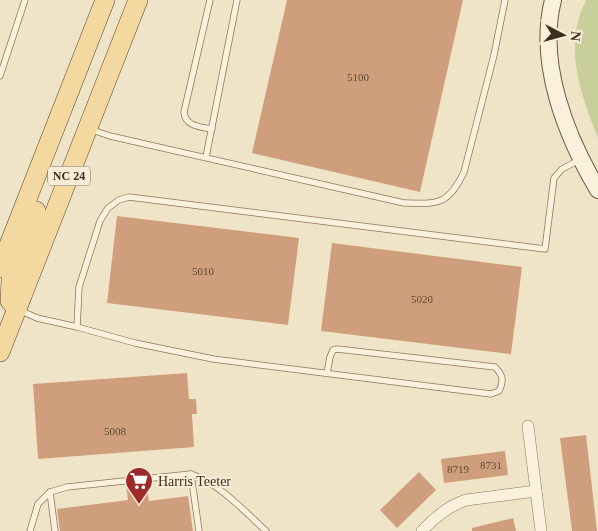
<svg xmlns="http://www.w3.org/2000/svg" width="598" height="531" font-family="Georgia,serif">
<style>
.green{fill:#c9cf9b}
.building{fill:#cf9f7d}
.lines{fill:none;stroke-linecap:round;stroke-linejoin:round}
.lane-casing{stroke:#8d765c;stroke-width:7}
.street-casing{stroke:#8d765c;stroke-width:12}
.secondary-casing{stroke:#6f573f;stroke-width:18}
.primary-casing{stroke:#5b4430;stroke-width:20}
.lane{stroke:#faf1dc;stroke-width:5.5}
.street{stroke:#faf1dc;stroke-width:11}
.secondary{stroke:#faf1dc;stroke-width:16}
.primary{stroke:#f3d9a0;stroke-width:19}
.labels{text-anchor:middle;stroke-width:4;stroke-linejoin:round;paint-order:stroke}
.number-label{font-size:11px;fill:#624a37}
.shield{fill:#f7eed8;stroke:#756857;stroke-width:1}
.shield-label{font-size:12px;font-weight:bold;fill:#3d2e20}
.poi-label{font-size:14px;fill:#3d2e20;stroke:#f7eed8;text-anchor:start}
</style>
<rect width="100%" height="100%" fill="#f0e4c8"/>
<!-- green -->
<path class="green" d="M586,0H598V138C580,94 563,45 586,0Z"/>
<!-- building -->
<g class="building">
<path d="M287,0H463L420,192L252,153Z"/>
<path d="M117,216L299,238L288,325L107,303Z"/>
<path d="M332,243L522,267L511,354L321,331Z"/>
<path d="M187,373L189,399H196L197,414H192L194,447L38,459L33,384Z"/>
<path d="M586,435L597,531H572L560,438Z"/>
<path d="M505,451L508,475L444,483L441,459Z"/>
<path d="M419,472L436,490L397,528L380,510Z"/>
<path d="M146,483L149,501L188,496L193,531H60L57,509L128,500L126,485Z"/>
<path d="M513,518L516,531H472V528Z"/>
</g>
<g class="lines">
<defs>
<g id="lane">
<path d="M210,0L184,112C185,126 200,127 212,129"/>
<path d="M0,76L25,0"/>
<path d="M89,129L110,136L404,203C439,204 448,205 464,172L494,55L505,0"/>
<path d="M206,157L237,0"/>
<path d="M19,310L37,318L77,327"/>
<path d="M327,373L330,357L333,350L337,349L495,367C503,375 504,381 499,391L491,394L213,359L135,343L77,327L79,287L100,221L108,208L119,200L129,197L545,249L554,178L562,169L581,159"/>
<path d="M191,474L199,531"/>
<path d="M50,492L55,531"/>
<path d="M30,531L38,504L50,492L67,487L191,474C220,484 243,510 266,531"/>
</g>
<g id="street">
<path d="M528,426L541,531"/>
<path d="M422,531C435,517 448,506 466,500L536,491"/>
</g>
<path id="secondary" d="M553,0C537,63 566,136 598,190"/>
<g id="primary">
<path d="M0,268L105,0"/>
<path d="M17,309L10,301L11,280L36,211"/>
<path d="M0,352L138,0"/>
</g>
</defs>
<!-- lane casing -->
<use href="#lane" class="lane-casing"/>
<!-- street casing -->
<use href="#street" class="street-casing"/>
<!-- secondary casing -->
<use href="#secondary" class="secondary-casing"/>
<!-- primary casing -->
<use href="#primary" class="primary-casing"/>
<!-- lane -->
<use href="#lane" class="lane"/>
<!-- street -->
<use href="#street" class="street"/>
<!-- secondary -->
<use href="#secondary" class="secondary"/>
<!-- primary -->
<use href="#primary" class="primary"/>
</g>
<!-- icons -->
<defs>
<symbol id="supermarket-pin" viewBox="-11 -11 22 30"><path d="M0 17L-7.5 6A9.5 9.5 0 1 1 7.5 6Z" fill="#9e2a2b" stroke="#f7eed8"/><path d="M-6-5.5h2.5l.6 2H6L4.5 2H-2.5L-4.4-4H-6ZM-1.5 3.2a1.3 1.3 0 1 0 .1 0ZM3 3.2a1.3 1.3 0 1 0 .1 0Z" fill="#fff"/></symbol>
</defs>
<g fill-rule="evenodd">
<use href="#supermarket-pin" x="123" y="465" width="32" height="43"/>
</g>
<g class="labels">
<!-- number labels -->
<g class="number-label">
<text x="358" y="81">5100</text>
<text x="203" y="275">5010</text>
<text x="422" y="303">5020</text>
<text x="115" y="435">5008</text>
<text x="491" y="469">8731</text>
<text x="458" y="473">8719</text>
</g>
<!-- shield labels -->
<rect class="shield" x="48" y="166.5" width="42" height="19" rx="4"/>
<g class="shield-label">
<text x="69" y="180">NC 24</text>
</g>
<!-- poi labels -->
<g class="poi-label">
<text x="158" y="486">Harris Teeter</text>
</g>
</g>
<!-- north arrow -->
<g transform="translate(563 35) rotate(96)" stroke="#f7eed8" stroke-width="4" paint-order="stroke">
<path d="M0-4L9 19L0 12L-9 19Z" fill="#3d2e20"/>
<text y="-8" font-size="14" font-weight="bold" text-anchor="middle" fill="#3d2e20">N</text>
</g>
</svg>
